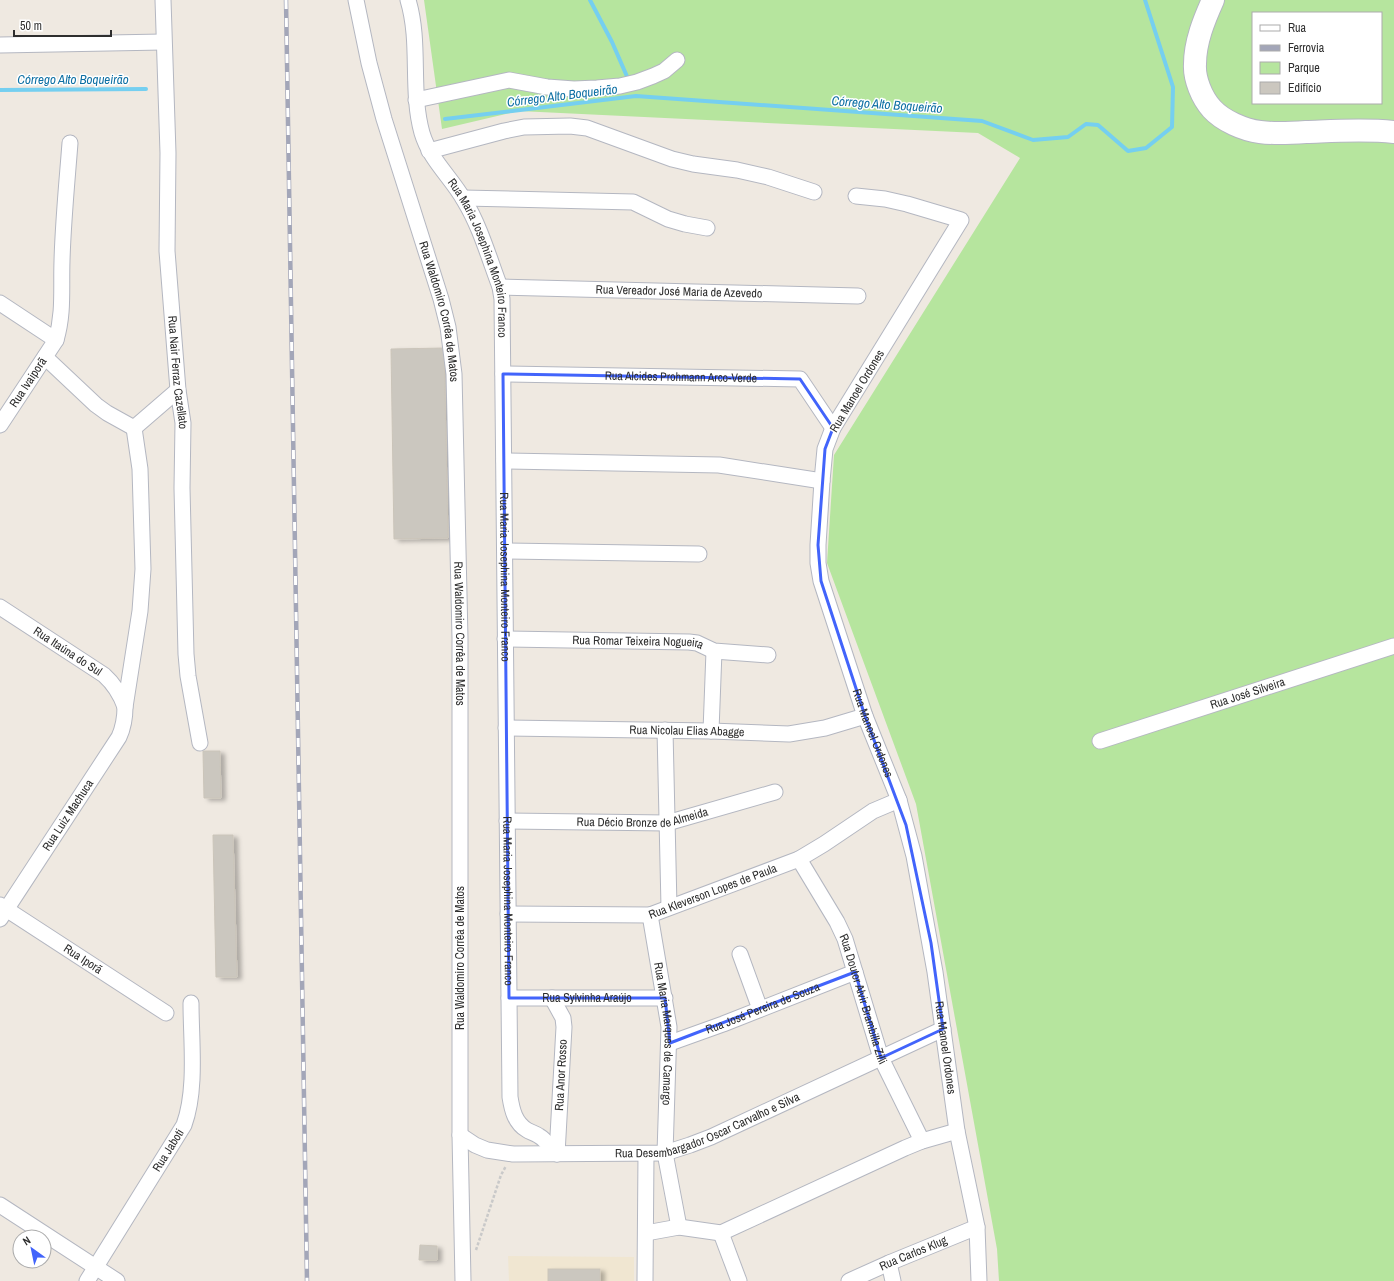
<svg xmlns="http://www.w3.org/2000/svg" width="1394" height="1281" font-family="'Archivo Narrow',sans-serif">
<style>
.education{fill:#f0e6d1}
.green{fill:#b6e59e;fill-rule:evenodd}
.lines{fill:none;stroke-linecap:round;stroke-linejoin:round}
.stream{stroke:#75cff0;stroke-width:4}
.building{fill:#cbc7bf;stroke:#cbc5ba;filter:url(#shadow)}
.street-casing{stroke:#b4b7c1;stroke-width:17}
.secondary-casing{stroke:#b4b7c1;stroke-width:24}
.path{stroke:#c9c9c9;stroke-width:2.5;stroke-dasharray:3 2;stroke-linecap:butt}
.street{stroke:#fff;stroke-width:15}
.secondary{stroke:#fff;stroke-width:22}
.rail-casing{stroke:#a3a6b8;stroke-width:4.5}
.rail{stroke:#fff;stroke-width:3;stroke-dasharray:9;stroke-linecap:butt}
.marked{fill:none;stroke:#4264fb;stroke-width:3;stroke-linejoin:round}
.labels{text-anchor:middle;stroke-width:3;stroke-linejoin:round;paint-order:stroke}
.street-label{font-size:12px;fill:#2e2e2e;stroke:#fff}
.water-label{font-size:13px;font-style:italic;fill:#0d6fa3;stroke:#fff}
</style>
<defs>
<filter id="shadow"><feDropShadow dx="4.5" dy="2.5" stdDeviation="2" flood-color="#0004"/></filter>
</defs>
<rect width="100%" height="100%" fill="#efe9e1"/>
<!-- education -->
<path class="education" d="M508,1256L634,1257V1281H509Z"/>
<!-- green -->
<path class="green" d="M424,0H1394V1281H999L997,1249L916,804L827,563L834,455L1020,158L978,133L519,111L442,129ZM1253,13H1381V103H1253Z"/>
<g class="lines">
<!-- stream -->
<g class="stream">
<path d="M590,0L612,42L629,81"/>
<path d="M0,90L146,89"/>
<path d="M445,119L636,96L982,121L1033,140L1068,137L1086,124L1098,125L1128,151L1146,148L1172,127L1173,87L1145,0"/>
</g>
</g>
<!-- building -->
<g class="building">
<path d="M444,348L448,538L394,539L391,349Z"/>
<path d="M203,751H220L221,798H204Z"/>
<path d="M213,835H233L237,977H216Z"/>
<path d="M420,1245L437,1246V1260H419Z"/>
<rect x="548" y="1269" width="52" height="12"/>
</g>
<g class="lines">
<defs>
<g id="street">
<path id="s1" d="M163,0L168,153L167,251L178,390L183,423L182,488L186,654L188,676L200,743"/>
<path id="s2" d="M356,0L369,63L384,119L441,299L448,327L454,374L460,638V1135L463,1281"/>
<path id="s3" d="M408,0C421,43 410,90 422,133C430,160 451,177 464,200C480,226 489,258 500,287L502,299L510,1097C512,1110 515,1123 527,1130C530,1132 535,1133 539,1136C546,1140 551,1148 557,1154"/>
<path d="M0,45L163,42"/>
<path d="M416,100L509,80L547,87L574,89L597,88L620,86L637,82L653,76L664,71L677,60"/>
<path d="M429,151L504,131L524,127L570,126L587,128L672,159L693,164L737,170L768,177L814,192"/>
<path id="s4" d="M856,196L885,199L907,204L961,220L833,428L825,449L822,481L818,545V563L821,581L865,716L899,800L914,856L935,972L957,1131L977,1227L979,1281"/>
<path d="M463,198L633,202L668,219L685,224L707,228"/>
<path id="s5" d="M500,287L858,296"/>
<path d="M0,303L56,340"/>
<path d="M45,357L96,405L107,413L134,428L178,390"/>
<path id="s6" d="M503,374L800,379L833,428"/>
<path id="s7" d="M0,425L56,340C64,313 61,289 62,261C63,222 67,182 70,143"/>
<path d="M504,461L719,465L822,481"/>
<path d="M505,551L699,554"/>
<path id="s8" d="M0,607L104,675C114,684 120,693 125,707"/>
<path id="s9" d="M505,639L689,642L697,643L714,651L768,655"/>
<path id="s10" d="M506,728L711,731L789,734L825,728L865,716"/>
<path d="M665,730L669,907"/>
<path d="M711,731L714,651"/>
<path id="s11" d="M1100,741L1394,646"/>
<path id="s12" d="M507,821L667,823L775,792"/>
<path id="s13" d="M799,859L837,922L845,939L881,1058L922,1141"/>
<path id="s14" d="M0,905L166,1013"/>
<path id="s15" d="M508,914L650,915L799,859L824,844L873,811L899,800"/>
<path id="s16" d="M650,915L669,1027L665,1153L679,1227"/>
<path id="s17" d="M0,919L119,737C124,726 125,718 125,707L140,611L143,569L140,469L134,428"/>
<path d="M740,954L760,1009"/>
<path id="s18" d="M509,998H665"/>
<path d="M552,998L563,1018L564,1027L557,1154"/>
<path id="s19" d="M670,1043L723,1024L855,972"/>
<path id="s20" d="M460,1135L475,1145L487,1150L513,1154L665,1153L690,1145L711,1137L943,1029"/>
<path d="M0,1205L117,1281"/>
<path d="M646,1233L679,1227L721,1233L905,1148L922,1141L957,1131"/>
<path d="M721,1233L739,1281"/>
<path d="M889,1263L893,1281"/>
<path id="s21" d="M87,1281L184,1125C197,1089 191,1041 191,1003"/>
<path d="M645,1281L646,1154"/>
<path id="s22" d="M849,1281L889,1263L977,1227"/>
</g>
<path id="secondary" d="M1213,0C1204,20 1195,42 1195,64C1194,79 1202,98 1212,109C1223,121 1244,130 1260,132C1275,134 1291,133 1306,132C1335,131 1365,129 1394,132"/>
</defs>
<!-- street casing -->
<use href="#street" class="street-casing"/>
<!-- secondary casing -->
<use href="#secondary" class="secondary-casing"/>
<!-- path -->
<path class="path" d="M476,1250L501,1175L506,1166"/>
<!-- street -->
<use href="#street" class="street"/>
<!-- secondary -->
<use href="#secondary" class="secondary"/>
<defs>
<path id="rail" d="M286,0L307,1281"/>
</defs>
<!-- rail casing -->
<use href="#rail" class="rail-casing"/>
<!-- rail -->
<use href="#rail" class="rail"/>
</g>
<!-- marked area -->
<path class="marked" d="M503,374L800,379L833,428L825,449L818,545L821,581L865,716L906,825L931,943L943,1029L881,1058L855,972L670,1043L665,998H509Z"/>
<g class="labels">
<!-- street labels -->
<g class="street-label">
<text dy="4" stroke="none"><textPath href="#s3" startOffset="274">Rua Maria Josephina Monteiro Franco</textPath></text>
<text dy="4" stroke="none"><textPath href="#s5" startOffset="179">Rua Vereador José Maria de Azevedo</textPath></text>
<text dy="4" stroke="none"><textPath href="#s2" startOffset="323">Rua Waldomiro Corrêa de Matos</textPath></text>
<text dy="4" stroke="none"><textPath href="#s1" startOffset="373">Rua Nair Ferraz Cazellato</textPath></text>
<text dy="4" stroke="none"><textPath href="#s6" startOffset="178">Rua Alcides Prohmann Arco-Verde</textPath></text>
<text dy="4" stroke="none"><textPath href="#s7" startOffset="51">Rua Ivaiporã</textPath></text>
<text transform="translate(857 391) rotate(-59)" y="4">Rua Manoel Ordones</text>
<text dy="4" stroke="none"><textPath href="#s3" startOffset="598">Rua Maria Josephina Monteiro Franco</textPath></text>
<text dy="4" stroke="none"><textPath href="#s2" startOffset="647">Rua Waldomiro Corrêa de Matos</textPath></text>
<text dy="4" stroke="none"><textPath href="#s9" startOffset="133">Rua Romar Teixeira Nogueira</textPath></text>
<text dy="4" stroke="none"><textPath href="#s8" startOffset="81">Rua Itaúna do Sul</textPath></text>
<text dy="4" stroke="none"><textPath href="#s11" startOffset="155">Rua José Silveira</textPath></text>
<text dy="4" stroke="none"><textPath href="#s10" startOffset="181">Rua Nicolau Elias Abagge</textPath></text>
<text dy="4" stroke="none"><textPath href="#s4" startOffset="668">Rua Manoel Ordones</textPath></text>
<text dy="4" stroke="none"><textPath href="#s17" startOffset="124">Rua Luiz Machuca</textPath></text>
<text dy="4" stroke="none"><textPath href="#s12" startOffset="136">Rua Décio Bronze de Almeida</textPath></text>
<text dy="4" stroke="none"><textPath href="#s15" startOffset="209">Rua Kleverson Lopes de Paula</textPath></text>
<text dy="4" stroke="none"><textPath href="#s3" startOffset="922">Rua Maria Josephina Monteiro Franco</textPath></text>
<text transform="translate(460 958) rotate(-90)" y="4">Rua Waldomiro Corrêa de Matos</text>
<text dy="4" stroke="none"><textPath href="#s14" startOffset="99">Rua Iporã</textPath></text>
<text dy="4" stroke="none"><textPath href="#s18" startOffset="78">Rua Sylvinha Araújo</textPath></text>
<text dy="4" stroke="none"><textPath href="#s13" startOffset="155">Rua Doutor Alvir Brambilla Zilli</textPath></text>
<text dy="4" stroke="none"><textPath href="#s19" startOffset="99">Rua José Pereira de Souza</textPath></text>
<text dy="4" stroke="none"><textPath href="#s16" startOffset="120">Rua Maria Marques de Camargo</textPath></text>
<text dy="4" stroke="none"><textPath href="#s4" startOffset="992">Rua Manoel Ordones</textPath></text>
<text transform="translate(561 1075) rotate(-87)" y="4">Rua Anor Rosso</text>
<text dy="4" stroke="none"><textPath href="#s20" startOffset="257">Rua Desembargador Oscar Carvalho e Silva</textPath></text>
<text dy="4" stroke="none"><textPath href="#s21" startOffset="154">Rua Jaboti</textPath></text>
<text dy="4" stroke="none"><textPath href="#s22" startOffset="70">Rua Carlos Klug</textPath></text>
</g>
<!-- water labels -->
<g class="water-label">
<text x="73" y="84">Córrego Alto Boqueirão</text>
<text transform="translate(562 95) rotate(-7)" y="5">Córrego Alto Boqueirão</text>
<text transform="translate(887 104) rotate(4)" y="5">Córrego Alto Boqueirão</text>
</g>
</g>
<!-- legend -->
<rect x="1252" y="12" width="130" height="92" fill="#ffffff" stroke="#ababab"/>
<rect x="1260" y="25" width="20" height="6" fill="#ffffff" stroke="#ababab"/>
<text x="1288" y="32" font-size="12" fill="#2e2e2e">Rua</text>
<rect x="1260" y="45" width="20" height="6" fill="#a3a6b8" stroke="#ababab"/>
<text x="1288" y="52" font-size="12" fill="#2e2e2e">Ferrovia</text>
<rect x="1260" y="62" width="20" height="12" fill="#b6e59e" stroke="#ababab"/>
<text x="1288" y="72" font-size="12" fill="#2e2e2e">Parque</text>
<rect x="1260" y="82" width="20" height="12" fill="#cbc7bf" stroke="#ababab"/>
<text x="1288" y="92" font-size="12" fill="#2e2e2e">Edifício</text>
<!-- north arrow -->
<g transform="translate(32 1249) rotate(327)"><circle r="19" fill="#ffffff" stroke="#ababab"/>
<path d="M0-3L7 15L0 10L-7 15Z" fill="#4264fb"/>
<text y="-6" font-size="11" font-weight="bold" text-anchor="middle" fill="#2e2e2e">N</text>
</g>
<!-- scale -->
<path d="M14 30v6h97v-6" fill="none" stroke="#2e2e2e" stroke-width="2"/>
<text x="20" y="30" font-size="12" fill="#2e2e2e" stroke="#ffffff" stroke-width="3" paint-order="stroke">50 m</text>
</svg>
